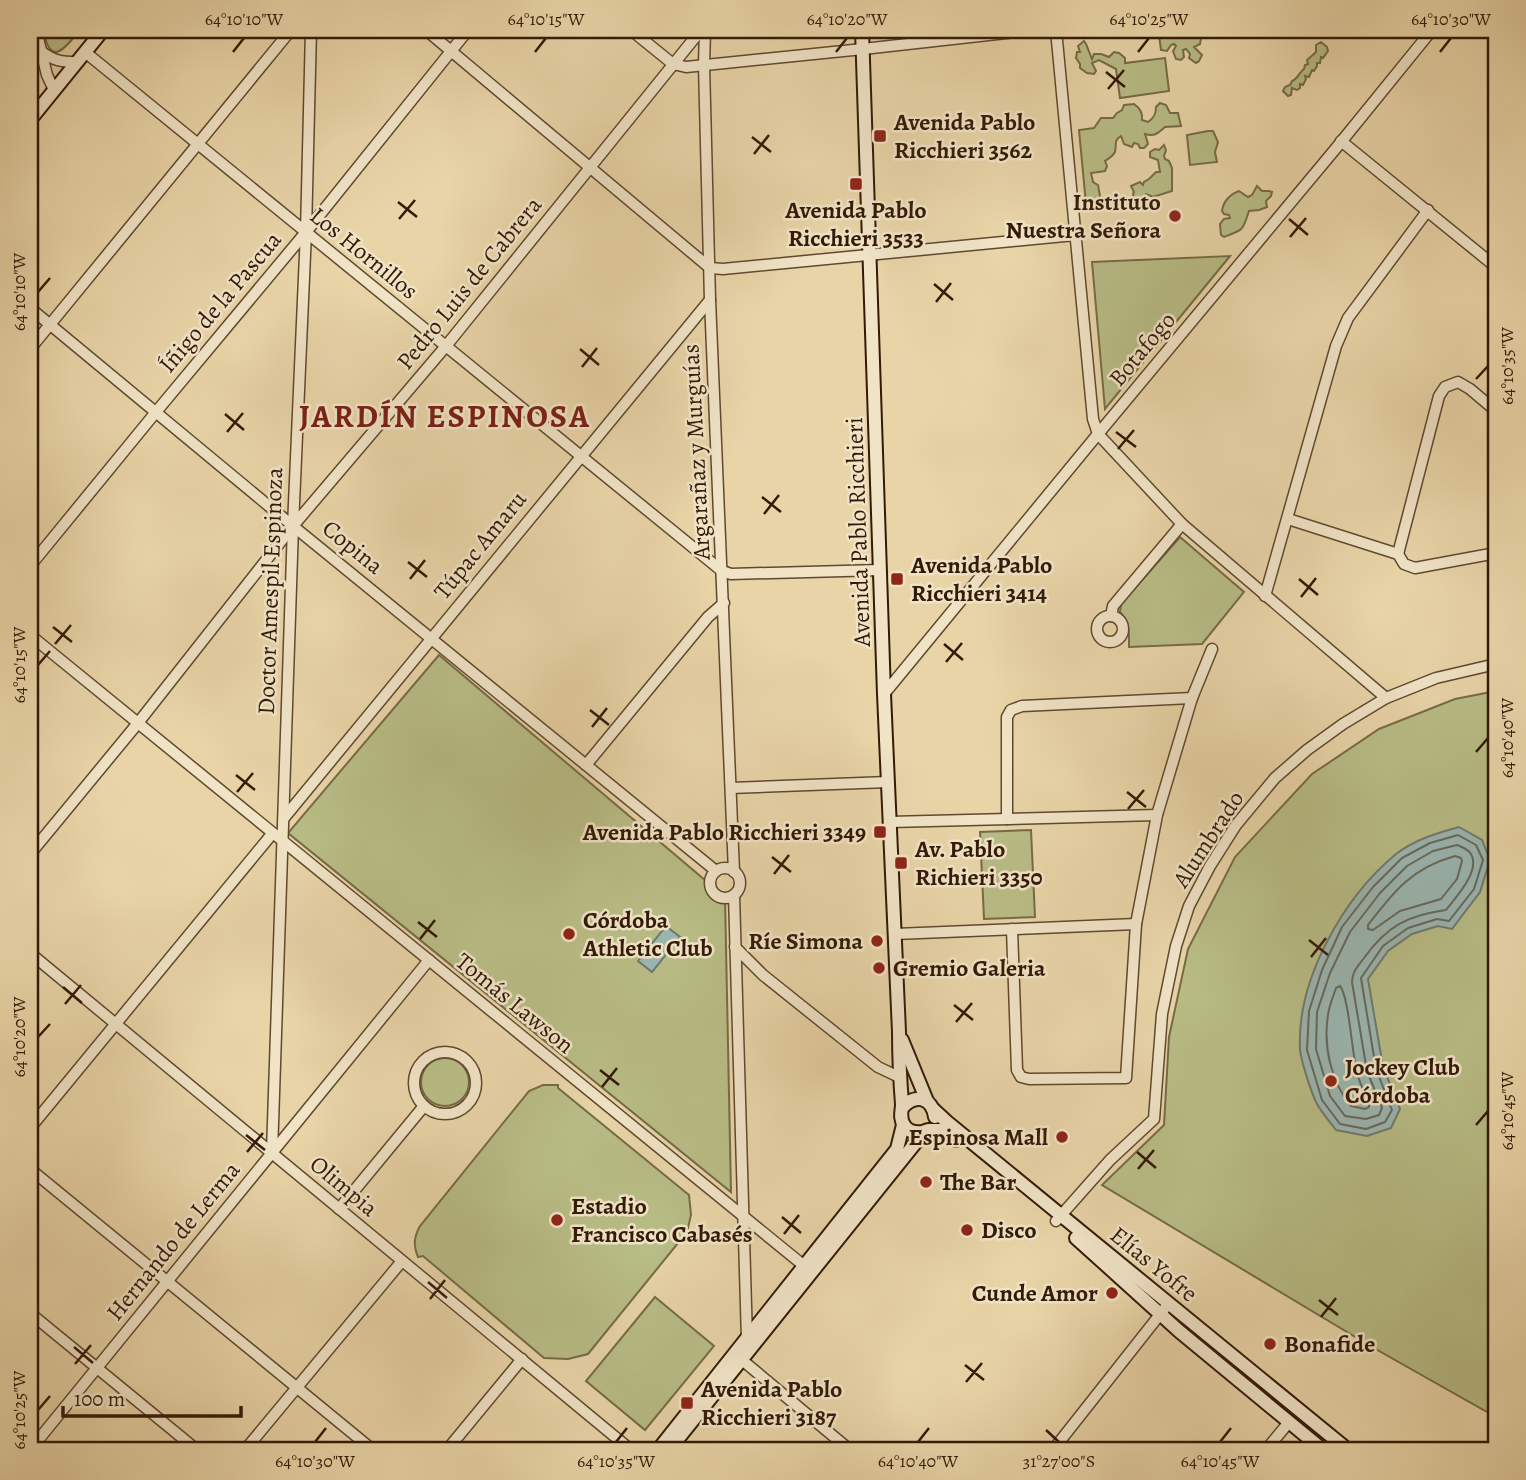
<svg xmlns="http://www.w3.org/2000/svg" width="1526" height="1480" font-family="Alegreya,serif">
<style>
.green{fill:#b8bc85;stroke:#766b46;stroke-width:2}
.water{fill:#9ab6b1;stroke:#71786d;stroke-width:2}
.lines{fill:none;stroke-linecap:round;stroke-linejoin:round}
.shore{stroke:#66685c;stroke-width:2}
.street-casing{stroke:#60482f;stroke-width:13}
.secondary-casing{stroke:#331a07;stroke-width:16}
.street{stroke:#f0e3c6;stroke-width:10}
.secondary{stroke:#f0e3c6;stroke-width:12}
.ticks{fill:none;stroke:#331a07;stroke-width:2.5}
.poi-dot{fill:#8f2418;stroke:#f0e3c6;stroke-width:2.5}
.labels{text-anchor:middle;stroke-width:5;stroke-linejoin:round;paint-order:stroke}
.poi-label{font-size:24px;font-weight:bold;fill:#331a07;stroke:#f0e3c6;text-anchor:start}
.street-label{font-size:24px;fill:#331a07;stroke:#f0e3c6}
.district-label{font-size:32px;font-weight:bold;letter-spacing:2px;fill:#7a1f14;stroke:#f0e3c6}
.neatline{fill:none;stroke:#331a07;stroke-width:2.5}
.ticks-label{font-size:18px;text-anchor:middle;fill:#331a07}
</style>
<rect width="100%" height="100%" fill="#e8d4a7"/>
<filter id="stains"><feTurbulence type="fractalNoise" baseFrequency=".00286" numOctaves="4"/><feColorMatrix values="0 0 0 0 .2 0 0 0 0 .09 0 0 0 0 .02 0 0 0 .5 -.17"/></filter>
<radialGradient id="worn" r=".72"><stop offset=".6" stop-color="#630" stop-opacity="0"/><stop offset="1" stop-color="#630" stop-opacity=".3"/></radialGradient>
<!-- green -->
<g class="green">
<path d="M43,30H80C64,49 51,68 43,30Z"/>
<path d="M1166,30H1194L1201,38L1200,44L1194,47L1202,55L1199,61L1196,63L1189,58L1190,54L1186,49L1183,50L1184,57L1181,60L1176,59L1173,51L1176,46L1174,44L1171,45L1167,51L1161,50L1159,36Z"/>
<path d="M1084,41L1086,44L1092,59L1094,54H1101L1109,57L1114,52L1119,53L1125,58V63L1165,58L1169,91L1120,98L1116,69L1099,60L1092,63L1096,71L1094,74L1087,73L1080,68V64L1076,58L1077,52H1080L1078,46Z"/>
<path d="M1321,42L1327,47L1328,51L1323,58L1321,57L1320,63H1317V66L1314,71L1312,70L1309,77L1305,76L1306,79L1303,85L1300,84V88L1297,90L1292,88L1291,95L1288,96L1283,91L1285,87L1290,85L1292,81C1298,79 1299,72 1304,69L1305,65L1308,64L1307,60L1316,52V45Z"/>
<path d="M1160,103L1166,105L1170,113H1178L1181,126L1165,127C1158,133 1155,137 1145,134L1148,144L1144,148H1140L1138,144L1134,143L1132,147L1124,144L1121,136C1113,141 1117,145 1115,152C1113,156 1108,159 1105,161L1107,166L1105,171L1091,173L1093,182L1098,185L1102,207L1098,210L1086,204L1079,130L1094,128L1101,118H1113L1117,113L1122,110L1124,105L1134,104C1140,108 1143,113 1142,120L1148,122C1154,118 1156,114 1156,107Z"/>
<path d="M1208,131H1213L1218,142L1215,152L1217,162L1190,165L1187,135Z"/>
<path d="M1164,145L1166,150L1164,156L1165,159L1169,161L1172,168V191L1153,197L1146,194L1142,198H1138V201H1134L1133,194L1134,192L1131,186L1140,182L1143,185L1144,182L1149,179L1156,172H1160L1158,160L1150,157V152L1155,149L1159,150Z"/>
<path d="M1257,186L1262,191H1269L1272,192L1271,196L1266,201L1267,207L1259,210L1249,211C1242,231 1245,229 1224,237L1221,235L1220,224L1224,219L1230,218L1229,215L1224,214L1222,211C1223,202 1230,194 1239,191L1248,197L1252,195Z"/>
<path d="M1230,256L1105,409L1092,262Z"/>
<path d="M1180,537L1244,592L1202,644L1129,647C1129,632 1130,624 1120,612L1121,604Z"/>
<path d="M439,655L725,897L731,1192L288,833Z"/>
<path d="M1496,691V1417L1372,1347L1102,1185L1164,1125L1169,1037L1188,949L1235,857L1312,774L1379,729L1455,699Z"/>
<path d="M1031,830L1035,917L984,919L980,832Z"/>
<circle cx="445" cy="1082" r="24"/>
<path d="M543,1085H558V1088L689,1195L691,1215L687,1232L588,1354L568,1359L544,1358L423,1256L418,1257C413,1245 414,1237 420,1226L529,1091Z"/>
<path d="M655,1297L714,1346L645,1430L586,1381Z"/>
<path d="M1169,1305L1347,1450H1329L1165,1311Z"/>
</g>
<!-- water -->
<g class="water">
<path d="M1459,827L1482,840L1490,860L1480,892L1452,929L1438,926L1412,934L1388,951L1368,979L1383,1067L1400,1109L1391,1128L1367,1136L1336,1130C1330,1122 1322,1113 1317,1104C1312,1095 1300,1058 1300,1048C1297,979 1343,898 1396,854C1414,840 1437,833 1459,827Z"/>
<path d="M666,926L680,937L652,972L638,961Z"/>
</g>
<g class="lines">
<!-- shore -->
<g class="shore">
<path d="M1458,835L1476,845L1483,860L1474,889L1449,921L1437,919L1408,928L1383,946L1361,978L1376,1069L1392,1110L1385,1122L1366,1129L1340,1124L1322,1100L1307,1050L1309,1011L1322,970L1342,927L1373,887L1402,858L1430,843Z"/>
<path d="M1457,845C1462,847 1468,849 1471,854C1481,871 1455,898 1446,910C1408,915 1387,926 1364,958C1358,966 1352,972 1352,982L1367,1071L1382,1108L1379,1115L1366,1119L1345,1116L1330,1096L1316,1049L1317,1012L1330,973L1350,932L1380,893L1407,866L1433,851Z"/>
<path d="M1455,856L1461,858L1462,861L1457,879L1441,899L1400,911L1373,930L1368,929V925C1394,891 1412,868 1455,856Z"/>
<path d="M1340,986C1349,997 1352,1054 1357,1073C1360,1084 1365,1094 1369,1104V1107L1365,1109L1351,1106C1331,1082 1323,1046 1328,1015C1329,1006 1333,997 1336,988Z"/>
</g>
<defs>
<g id="street">
<path d="M36,30L47,75L54,90"/>
<path d="M426,30L710,268L723,269L1075,235"/>
<path d="M631,30L673,64L686,67L863,49L1033,30"/>
<path d="M705,30L704,65L710,300L734,872"/>
<path d="M1056,30L1093,419L1098,434L1182,524L1386,698"/>
<path d="M41,51C53,61 62,62 77,62"/>
<path d="M85,52L722,571L731,574L880,570"/>
<path d="M1341,141L1496,267"/>
<path d="M30,308L293,526L716,871"/>
<path d="M30,349L291,30"/>
<path d="M1288,519L1398,554L1404,564L1415,568L1496,553"/>
<path d="M1398,554L1439,396L1445,387L1458,382L1470,389L1496,411"/>
<path d="M30,566L156,412L306,232L468,30"/>
<path d="M1265,596L1336,346L1348,318L1428,210"/>
<circle cx="1110" cy="629" r="13"/>
<path d="M1111,616L1113,606L1182,524"/>
<path d="M30,635L808,1269"/>
<path d="M884,694L1098,434L1337,147L1432,30"/>
<path d="M586,765L708,617L724,603"/>
<path d="M731,788L888,782"/>
<path d="M284,818L710,300"/>
<path d="M1007,819V717L1011,710L1022,706L1192,698"/>
<path d="M890,822L1157,815"/>
<path d="M30,854L138,723L293,526L446,346L701,30"/>
<circle cx="725" cy="883" r="15"/>
<path d="M734,895L747,1340"/>
<path d="M1012,929L1017,1070L1021,1077L1029,1079L1126,1078L1136,924L1157,815L1192,698L1212,649"/>
<path d="M895,934L1136,924"/>
<path d="M735,947L763,975L878,1067L899,1077"/>
<path d="M30,953L631,1450"/>
<circle cx="445" cy="1083" r="31"/>
<path d="M30,1128L272,834"/>
<path d="M272,1153L293,526L306,232L311,30"/>
<path d="M30,1169L373,1450"/>
<path d="M339,1209L424,1106"/>
<path d="M1056,1221L1110,1160L1154,1119L1162,1014L1176,946L1189,906L1210,866L1236,825L1275,778L1307,750L1343,724L1386,698L1436,678L1496,664"/>
<path d="M30,1313L197,1450"/>
<path d="M743,1354L742,1360L850,1450"/>
<path d="M30,1450L429,960"/>
<path d="M245,1450L402,1261"/>
<path d="M447,1450L522,1359"/>
<path d="M1053,1450L1169,1303"/>
<path d="M1266,1450L1289,1422"/>
</g>
<g id="secondary">
<path d="M862,30L884,694L899,1032C899,1057 900,1079 902,1104C902,1111 899,1118 904,1125C908,1132 915,1133 923,1132"/>
<path d="M30,120L103,30"/>
<path d="M902,1040L927,1101"/>
<path d="M902,1108C915,1093 932,1097 935,1117"/>
<path d="M934,1110L947,1122L1348,1450"/>
<path d="M928,1130H942L956,1140"/>
<path d="M1076,1238L1179,1331L1323,1450"/>
<path d="M30,1448L33,1450"/>
<path d="M658,1450L897,1149L903,1125"/>
<path d="M669,1450L925,1131"/>
</g>
</defs>
<!-- street casing -->
<use href="#street" class="street-casing"/>
<!-- secondary casing -->
<use href="#secondary" class="secondary-casing"/>
<!-- street -->
<use href="#street" class="street"/>
<!-- secondary -->
<use href="#secondary" class="secondary"/>
</g>
<!-- ticks -->
<path class="ticks" d="M233,52L244,38M535,52L546,38M836,52L847,38M1138,52L1149,38M1440,52L1451,38M1106,72L1125,87M1108,89L1124,70M752,137L771,152M754,154L769,135M398,202L417,217M399,219L415,200M1289,219L1308,235M1290,237L1306,218M934,284L953,300M38,292L50,278M936,302L951,283M580,349L599,365M582,367L597,348M1476,379L1488,366M225,414L244,430M227,432L243,413M1116,432L1136,447M1118,449L1134,430M762,497L781,512M764,514L779,495M408,562L427,577M410,579L425,560M1299,579L1318,595M1301,597L1316,578M53,627L72,642M55,644L71,625M944,644L963,660M946,662L962,643M38,665L50,651M590,710L609,725M592,727L607,708M1476,752L1488,738M236,775L255,790M237,792L253,773M1127,792L1146,807M1128,809L1144,790M772,857L791,872M774,874L789,855M418,922L437,937M420,939L435,920M1309,940L1328,955M1311,957L1326,938M63,987L82,1003M65,1004L81,985M954,1005L973,1020M956,1022L972,1003M38,1037L50,1024M600,1070L619,1085M602,1087L617,1068M1476,1125L1488,1111M246,1135L265,1150M247,1152L263,1133M1137,1152L1156,1168M1138,1169L1154,1150M782,1217L801,1233M784,1234L799,1215M428,1282L447,1298M430,1299L445,1280M1319,1300L1338,1315M1321,1317L1336,1298M74,1347L93,1363M75,1364L91,1345M965,1365L984,1380M966,1382L982,1363M38,1410L50,1396M1046,1430L1059,1442M315,1442L326,1428M616,1442L627,1428M918,1442L929,1428M1220,1442L1231,1428"/>
<!-- markers -->
<g class="poi-dot">
<rect x="873" y="129" width="14" height="14" rx="3.5"/>
<rect x="849" y="177" width="14" height="14" rx="3.5"/>
<circle cx="1175" cy="216" r="7"/>
<rect x="890" y="572" width="14" height="14" rx="3.5"/>
<rect x="873" y="825" width="14" height="14" rx="3.5"/>
<rect x="894" y="856" width="14" height="14" rx="3.5"/>
<circle cx="569" cy="934" r="7"/>
<circle cx="877" cy="941" r="7"/>
<circle cx="879" cy="968" r="7"/>
<circle cx="1331" cy="1081" r="7"/>
<circle cx="1062" cy="1137" r="7"/>
<circle cx="926" cy="1182" r="7"/>
<circle cx="557" cy="1220" r="7"/>
<circle cx="967" cy="1230" r="7"/>
<circle cx="1112" cy="1293" r="7"/>
<circle cx="1270" cy="1344" r="7"/>
<rect x="680" y="1396" width="14" height="14" rx="3.5"/>
</g>
<g class="labels">
<!-- poi labels -->
<g class="poi-label">
<text x="894" y="130">Avenida Pablo<tspan x="894" dy="28">Ricchieri 3562</tspan></text>
<text x="1161" y="210" text-anchor="end">Instituto<tspan x="1161" dy="28">Nuestra Señora</tspan></text>
<text x="856" y="218" text-anchor="middle">Avenida Pablo<tspan x="856" dy="28">Ricchieri 3533</tspan></text>
<text x="911" y="573">Avenida Pablo<tspan x="911" dy="28">Ricchieri 3414</tspan></text>
<text x="866" y="840" text-anchor="end">Avenida Pablo Ricchieri 3349</text>
<text x="915" y="857">Av. Pablo<tspan x="915" dy="28">Richieri 3350</tspan></text>
<text x="583" y="928">Córdoba<tspan x="583" dy="28">Athletic Club</tspan></text>
<text x="863" y="949" text-anchor="end">Ríe Simona</text>
<text x="893" y="976">Gremio Galeria</text>
<text x="1345" y="1075">Jockey Club<tspan x="1345" dy="28">Córdoba</tspan></text>
<text x="1048" y="1145" text-anchor="end">Espinosa Mall</text>
<text x="940" y="1190">The Bar</text>
<text x="571" y="1214">Estadio<tspan x="571" dy="28">Francisco Cabasés</tspan></text>
<text x="981" y="1238">Disco</text>
<text x="1098" y="1301" text-anchor="end">Cunde Amor</text>
<text x="1284" y="1352">Bonafide</text>
<text x="701" y="1397">Avenida Pablo<tspan x="701" dy="28">Ricchieri 3187</tspan></text>
</g>
<!-- street labels -->
<g class="street-label">
<text transform="translate(364 253) rotate(39)" y="8">Los Hornillos</text>
<text transform="translate(469 283) rotate(-51)" y="8">Pedro Luis de Cabrera</text>
<text transform="translate(220 302) rotate(-50)" y="8">Íñigo de la Pascua</text>
<text transform="translate(1142 349) rotate(-50)" y="8">Botafogo</text>
<text transform="translate(696 452) rotate(-93)" y="8">Argarañaz y Murguías</text>
<text transform="translate(858 532) rotate(-92)" y="8">Avenida Pablo Ricchieri</text>
<text transform="translate(480 545) rotate(-51)" y="8">Túpac Amaru</text>
<text transform="translate(353 547) rotate(39)" y="8">Copina</text>
<text transform="translate(270 591) rotate(-88)" y="8">Doctor Amespil Espinoza</text>
<text transform="translate(1208 839) rotate(-57)" y="8">Alumbrado</text>
<text transform="translate(515 1003) rotate(39)" y="8">Tomás Lawson</text>
<text transform="translate(344 1186) rotate(40)" y="8">Olimpia</text>
<text transform="translate(173 1241) rotate(-51)" y="8">Hernando de Lerma</text>
<text transform="translate(1154 1264) rotate(39)" y="8">Elías Yofre</text>
</g>
<!-- district labels -->
<g class="district-label">
<text x="445" y="427">JARDÍN ESPINOSA</text>
</g>
</g>
<!-- margin -->
<rect width="1526" height="1480" fill="none" stroke="#e8d4a7" stroke-width="77"/>
<!-- scale -->
<path d="M63 1406v10h178v-10" fill="none" stroke="#331a07" stroke-width="3.5"/>
<text x="74" y="1406" font-size="21" fill="#331a07" stroke="#f0e3c6" stroke-width="5" paint-order="stroke">100 m</text>
<rect x="38" y="38" width="1450" height="1404" class="neatline"/>
<g class="ticks-label">
<text x="244" y="25">64°10'10"W</text>
<text x="546" y="25">64°10'15"W</text>
<text x="847" y="25">64°10'20"W</text>
<text x="1149" y="25">64°10'25"W</text>
<text x="1451" y="25">64°10'30"W</text>
<text transform="translate(19 292) rotate(-90)" y="6">64°10'10"W</text>
<text transform="translate(1507 366) rotate(-90)" y="6">64°10'35"W</text>
<text transform="translate(19 665) rotate(-90)" y="6">64°10'15"W</text>
<text transform="translate(1507 738) rotate(-90)" y="6">64°10'40"W</text>
<text transform="translate(19 1037) rotate(-90)" y="6">64°10'20"W</text>
<text transform="translate(1507 1111) rotate(-90)" y="6">64°10'45"W</text>
<text transform="translate(19 1410) rotate(-90)" y="6">64°10'25"W</text>
<text x="315" y="1467">64°10'30"W</text>
<text x="616" y="1467">64°10'35"W</text>
<text x="918" y="1467">64°10'40"W</text>
<text x="1059" y="1467">31°27'00"S</text>
<text x="1220" y="1467">64°10'45"W</text>
</g>
<rect width="100%" height="100%" filter="url(#stains)"/>
<rect width="100%" height="100%" fill="url(#worn)"/>
</svg>
